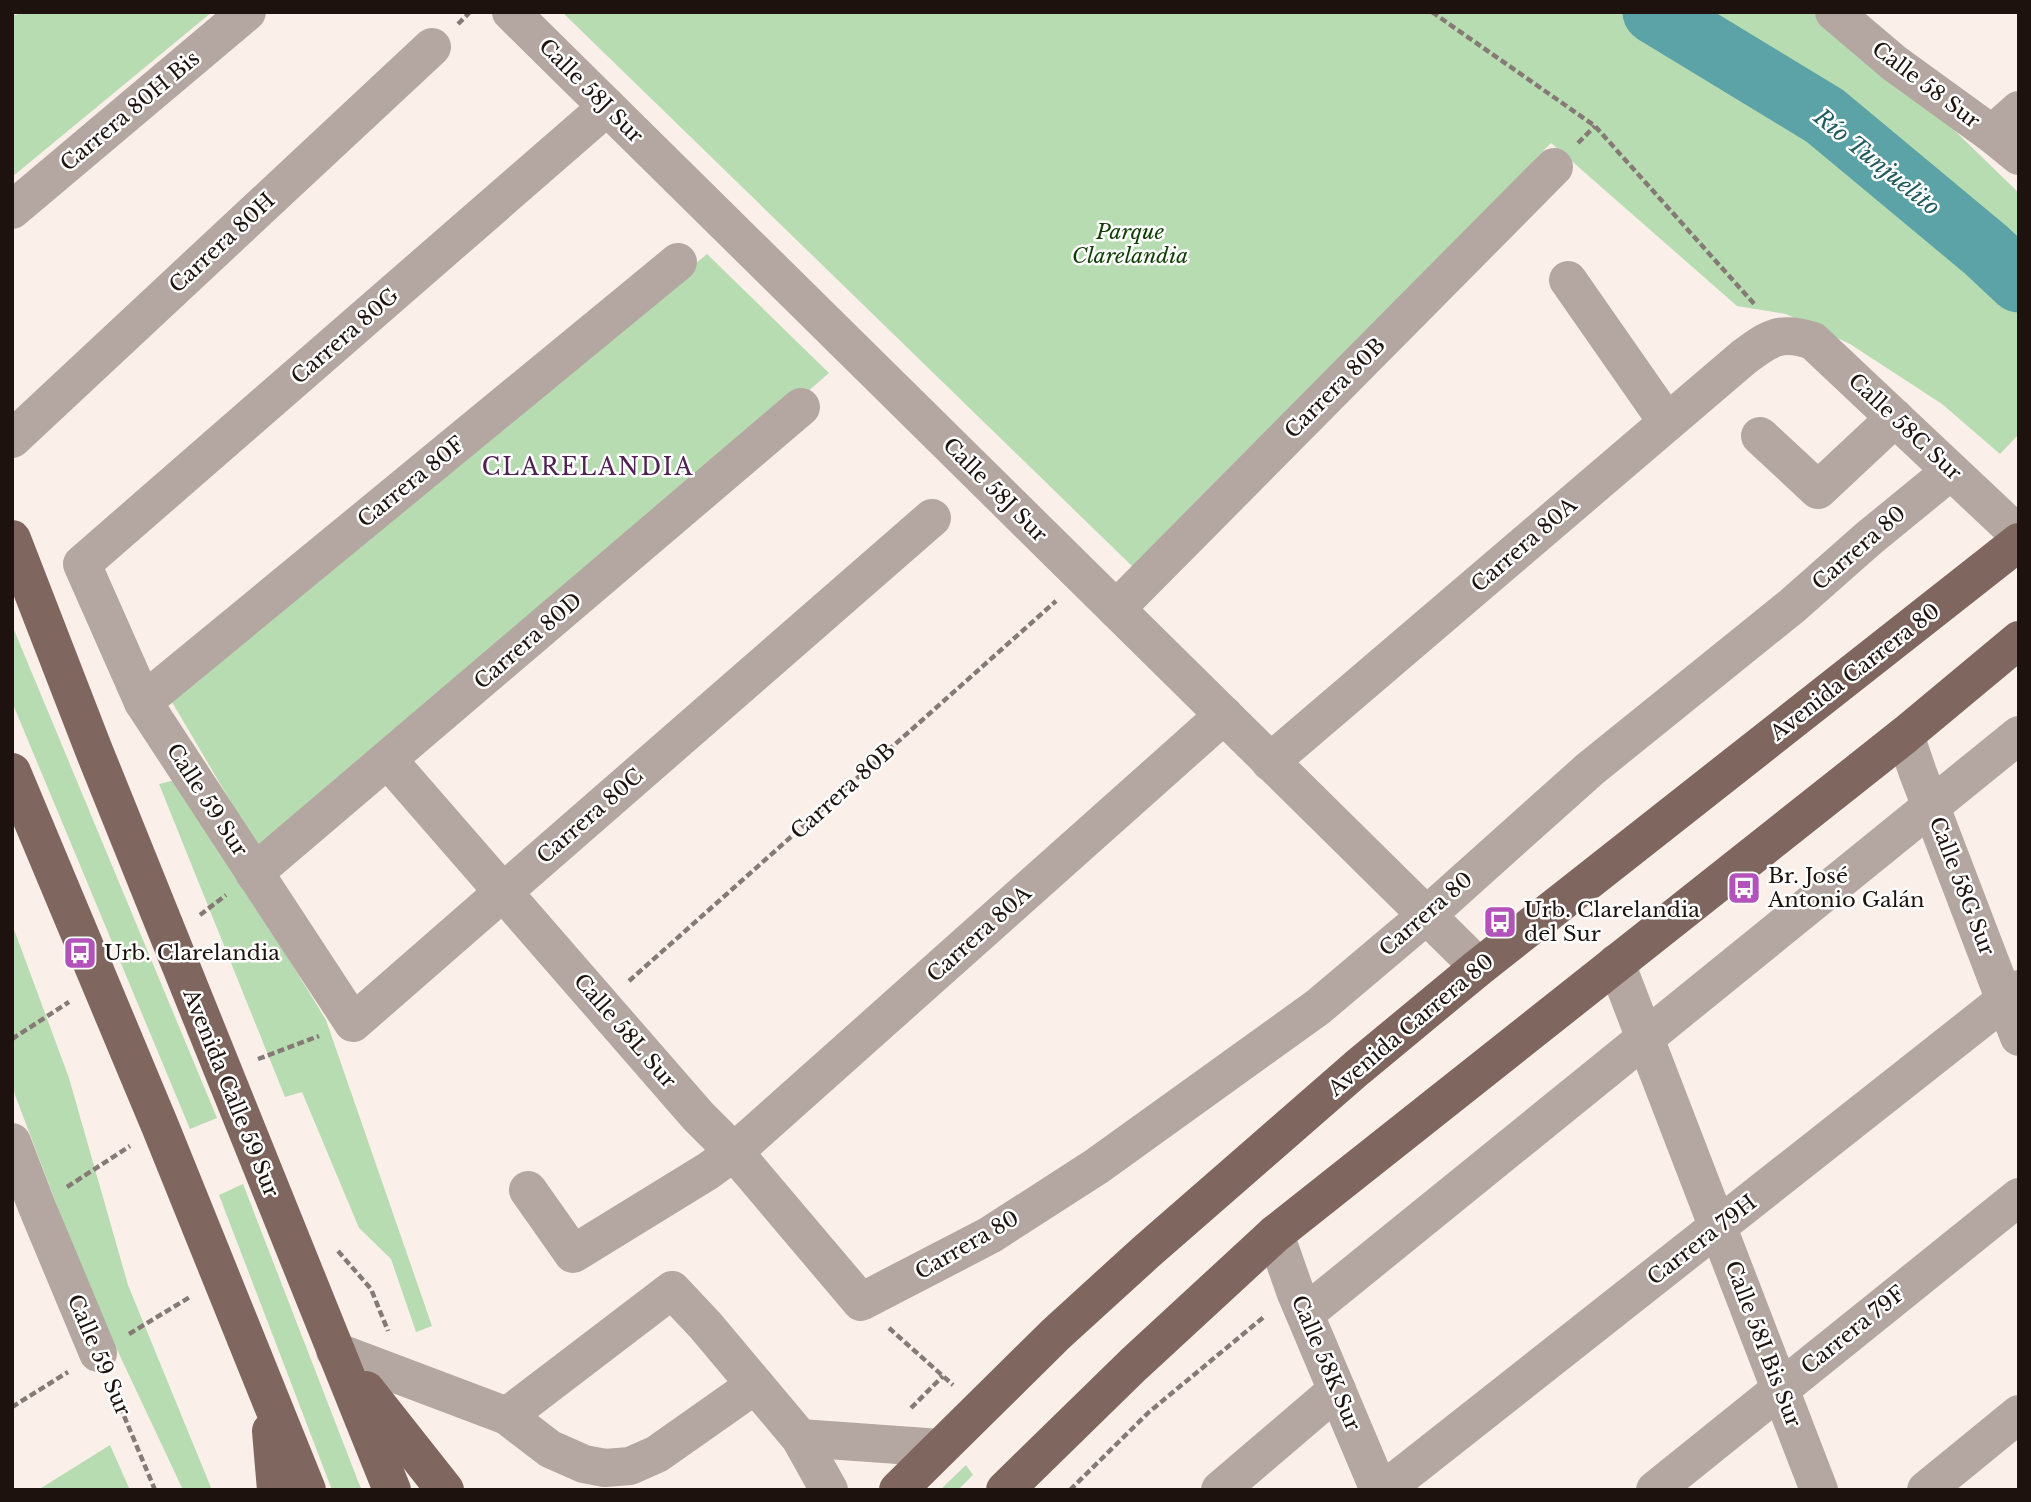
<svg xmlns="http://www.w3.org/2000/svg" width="2031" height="1502" font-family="'Libre Baskerville',serif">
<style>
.green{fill:#b8dcb1}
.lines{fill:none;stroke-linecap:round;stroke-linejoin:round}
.river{stroke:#5ba3a6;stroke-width:63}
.path{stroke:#857a75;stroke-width:4.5;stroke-dasharray:7 3.5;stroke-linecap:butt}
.minor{stroke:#b4a6a1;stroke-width:38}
.major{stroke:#7f675f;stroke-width:38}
.labels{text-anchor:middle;stroke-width:5;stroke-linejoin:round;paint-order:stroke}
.street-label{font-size:21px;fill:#1d120e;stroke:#fff}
.park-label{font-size:21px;font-style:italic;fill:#0e3f02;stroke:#fff}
.poi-label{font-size:21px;fill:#1d120e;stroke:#fff;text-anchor:start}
.water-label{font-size:23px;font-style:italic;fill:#205c5f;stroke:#fff}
.neighbourhood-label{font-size:23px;letter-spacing:2px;fill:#502153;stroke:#fff}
</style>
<rect width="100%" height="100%" fill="#fbefe9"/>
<!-- green -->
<g class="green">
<path d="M25,12H212L12,177V16Z"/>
<path d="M562,12H1823L1889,67L2019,193V434L2000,454L1942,404L1850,344L1786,314L1737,306L1551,143L1134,568Z"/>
<path d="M707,254L829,373L382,762L265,860L172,702Z"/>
<path d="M12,625L217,1118L190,1129L12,702Z"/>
<path d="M179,779L326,1020L432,1326L416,1332L391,1259L359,1228L302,1092L285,1097L159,784Z"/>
<path d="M12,924L69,1078L128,1285L212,1490H183L89,1290L15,1095L12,1080Z"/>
<path d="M243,1184L358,1481L362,1490H332L219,1195Z"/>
<path d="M110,1445L130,1490H38Z"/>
<path d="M966,1465L973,1475L958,1490H940Z"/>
</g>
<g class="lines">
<!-- river -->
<path class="river" d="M1654,12L1825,116L1986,250L2019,281"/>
<!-- path -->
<g class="path">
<path d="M1432,12L1595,126L1756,306"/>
<path d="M458,24L470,12"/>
<path d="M1578,143L1595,126"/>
<path d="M200,915L226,895"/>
<path d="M629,981L1056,601"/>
<path d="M12,1039L69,1002"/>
<path d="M258,1059L319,1036"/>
<path d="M67,1187L130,1146"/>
<path d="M338,1251L371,1289L388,1331"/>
<path d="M889,1328L953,1385"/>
<path d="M129,1334L190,1297"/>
<path d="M112,1387L155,1490"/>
<path d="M12,1407L68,1372"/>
<path d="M911,1408L943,1376"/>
<path d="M1070,1490L1149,1412L1265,1316"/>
</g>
<!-- minor -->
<g class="minor">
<path d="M511,12L1479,967"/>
<path d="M1834,12L1894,63L1992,134L2019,156"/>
<path d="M607,107L82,564L143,702L353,1023L932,518"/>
<path d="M1992,134L2019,110"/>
<path d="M12,210L247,12"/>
<path d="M1568,280L1667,422"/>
<path d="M1760,436L1818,490L1895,418"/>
<path d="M12,439L432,47"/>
<path d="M1116,609L1554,167"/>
<path d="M143,702L678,262"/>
<path d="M1905,735L1918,773L2019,1037"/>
<path d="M388,760L698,1116L734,1152L861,1302L990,1235L1097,1166L1318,1007L1427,915L1590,769L1792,606L1869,538L1951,471"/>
<path d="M1270,762L1744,357C1769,338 1781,330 1813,341L2019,535"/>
<path d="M254,873L801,407"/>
<path d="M1616,963L1819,1490"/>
<path d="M12,1142L37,1207L98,1353"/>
<path d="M528,1190L573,1254L708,1171L734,1152L1224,715"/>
<path d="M1275,1234L1295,1291L1379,1490"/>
<path d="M1306,1313L2019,735"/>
<path d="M335,1351L507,1416L550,1449L584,1464L605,1468L630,1466L657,1454L755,1385"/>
<path d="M507,1416L672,1290L705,1325L800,1438L829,1490"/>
<path d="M800,1438L940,1448"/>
<path d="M1220,1490L1337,1390"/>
<path d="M1384,1490L2019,989"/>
<path d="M1655,1490L2019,1197"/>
<path d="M1926,1490L2019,1414"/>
</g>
<!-- major -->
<g class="major">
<path d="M12,539L93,748L392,1490"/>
<path d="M12,772L160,1126L307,1490"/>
<path d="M366,1390L445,1490"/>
<path d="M271,1431L276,1490"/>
<path d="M898,1490L1056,1334L1146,1252L1357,1068L1479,967L2019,542"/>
<path d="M1005,1490L1133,1365L1275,1234L1905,735L2019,640"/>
</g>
</g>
<!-- icons -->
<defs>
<symbol id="bus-square" viewBox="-11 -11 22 22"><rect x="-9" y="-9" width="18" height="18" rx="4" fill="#b352ba" stroke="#fff"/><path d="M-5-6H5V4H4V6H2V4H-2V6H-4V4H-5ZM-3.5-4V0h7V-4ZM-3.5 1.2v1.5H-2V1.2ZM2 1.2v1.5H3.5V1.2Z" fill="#fff"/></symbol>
</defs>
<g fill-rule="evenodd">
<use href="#bus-square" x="1725" y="869" width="38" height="38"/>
<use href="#bus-square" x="1481" y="903" width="38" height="38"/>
<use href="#bus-square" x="61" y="934" width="38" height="38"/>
</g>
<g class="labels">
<!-- street labels -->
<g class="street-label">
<text transform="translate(1926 85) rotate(37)" y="7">Calle 58 Sur</text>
<text transform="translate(591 91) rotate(45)" y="7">Calle 58J Sur</text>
<text transform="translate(130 111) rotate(-40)" y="7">Carrera 80H Bis</text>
<text transform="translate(222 243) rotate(-43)" y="7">Carrera 80H</text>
<text transform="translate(345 336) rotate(-41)" y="7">Carrera 80G</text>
<text transform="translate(1335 388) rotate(-45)" y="7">Carrera 80B</text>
<text transform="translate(1905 427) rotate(43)" y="7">Calle 58C Sur</text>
<text transform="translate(411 482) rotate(-39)" y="7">Carrera 80F</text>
<text transform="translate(995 490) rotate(45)" y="7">Calle 58J Sur</text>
<text transform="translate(1524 545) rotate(-41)" y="7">Carrera 80A</text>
<text transform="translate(1859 548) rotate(-41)" y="7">Carrera 80</text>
<text transform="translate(528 641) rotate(-41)" y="7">Carrera 80D</text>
<text transform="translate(1855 672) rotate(-38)" y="7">Avenida Carrera 80</text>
<text transform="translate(843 791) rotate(-42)" y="7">Carrera 80B</text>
<text transform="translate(207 800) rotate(57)" y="7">Calle 59 Sur</text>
<text transform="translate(590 816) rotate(-41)" y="7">Carrera 80C</text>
<text transform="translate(1962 886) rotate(69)" y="7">Calle 58G Sur</text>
<text transform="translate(1426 914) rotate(-41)" y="7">Carrera 80</text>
<text transform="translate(979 934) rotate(-42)" y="7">Carrera 80A</text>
<text transform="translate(1411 1025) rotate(-40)" y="7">Avenida Carrera 80</text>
<text transform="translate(625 1031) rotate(49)" y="7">Calle 58L Sur</text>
<text transform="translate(231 1093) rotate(68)" y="7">Avenida Calle 59 Sur</text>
<text transform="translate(1702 1240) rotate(-38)" y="7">Carrera 79H</text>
<text transform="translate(967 1245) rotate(-30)" y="7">Carrera 80</text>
<text transform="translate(1853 1330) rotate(-39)" y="7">Carrera 79F</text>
<text transform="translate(1763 1344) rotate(69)" y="7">Calle 58I Bis Sur</text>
<text transform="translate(99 1355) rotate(67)" y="7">Calle 59 Sur</text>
<text transform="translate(1326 1363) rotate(67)" y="7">Calle 58K Sur</text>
</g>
<!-- park labels -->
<g class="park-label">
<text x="1130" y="239">Parque<tspan x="1130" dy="24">Clarelandia</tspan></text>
</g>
<!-- poi labels -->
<g class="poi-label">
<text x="1768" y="883">Br. José<tspan x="1768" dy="24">Antonio Galán</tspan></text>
<text x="1524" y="917">Urb. Clarelandia<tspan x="1524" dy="24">del Sur</tspan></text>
<text x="104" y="960">Urb. Clarelandia</text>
</g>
<!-- water labels -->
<g class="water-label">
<text transform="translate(1877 162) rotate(39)" y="8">Río Tunjuelito</text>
</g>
<!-- neighbourhood labels -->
<g class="neighbourhood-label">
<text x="588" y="475">CLARELANDIA</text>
</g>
</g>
<!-- border -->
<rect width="2031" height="1502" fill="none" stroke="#1d120e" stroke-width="28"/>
</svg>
